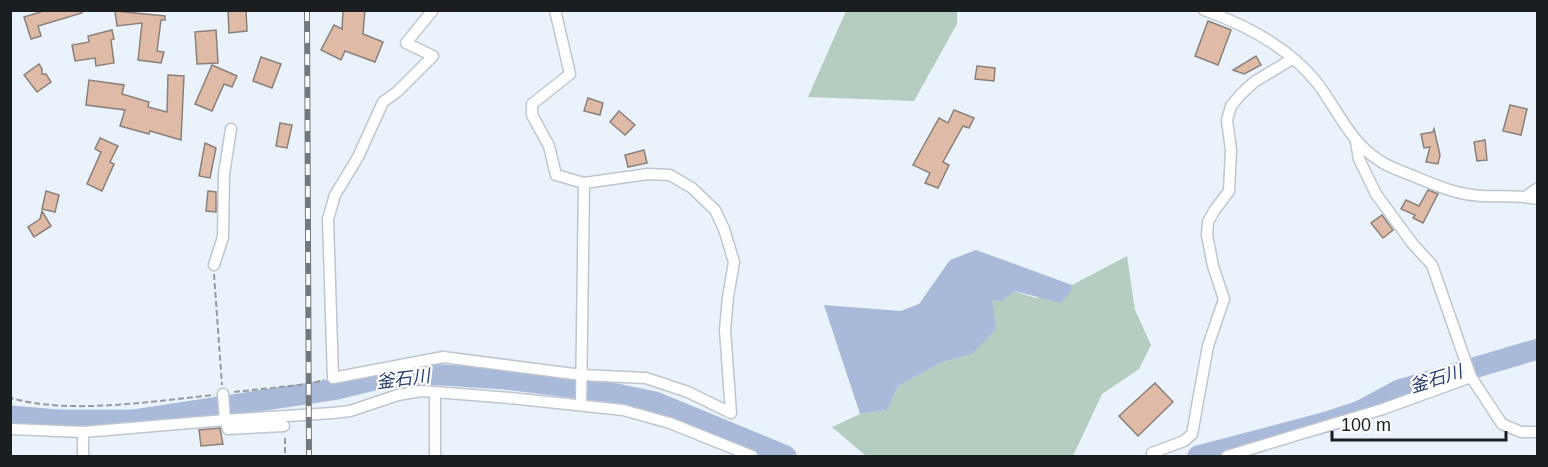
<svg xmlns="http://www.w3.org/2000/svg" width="1548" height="467" font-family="Arial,'Noto Sans JP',sans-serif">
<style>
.green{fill:#b5cdc0}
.water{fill:#a9b9da}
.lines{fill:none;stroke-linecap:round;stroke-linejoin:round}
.river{stroke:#a9b9da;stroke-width:21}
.building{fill:#dfbba7;stroke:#8a807b;stroke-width:1.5}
.street-casing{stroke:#bec6ce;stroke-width:13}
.path{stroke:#949aa0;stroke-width:2;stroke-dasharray:6 3;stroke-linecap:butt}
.street{stroke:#fff;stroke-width:10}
.rail-casing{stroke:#72787c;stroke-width:6}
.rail{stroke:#fefefe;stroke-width:4;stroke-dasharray:11;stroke-linecap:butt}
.labels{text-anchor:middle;stroke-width:4.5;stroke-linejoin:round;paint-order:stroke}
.water-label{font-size:18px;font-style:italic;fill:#2a3e6a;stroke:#fefefe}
</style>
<rect width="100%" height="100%" fill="#eaf2fb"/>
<!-- green -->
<g class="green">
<path d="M846,11H957V24L914,101L808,97Z"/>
<path d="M1127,256L1135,310L1151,345L1139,369L1102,394L1073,456H866L832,427L860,414L887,410L898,386L942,362L972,354L992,300L1002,301L1013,291L1036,298L1070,291L1072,285Z"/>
</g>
<!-- water -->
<path class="water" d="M976,250L1072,285L1071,291L1061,303L1014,291L1002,301L992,300L996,329L972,354L942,362L898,386L887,410L860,414L824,305L901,311L919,304L950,260Z"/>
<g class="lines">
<!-- river -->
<g class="river">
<path d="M10,416L58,420H134L337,389L378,379L427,374L505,379L602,391L655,402L786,456"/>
<path d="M1198,456L1327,422L1360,411L1399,390L1538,349"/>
</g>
</g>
<!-- building -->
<g class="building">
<path d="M47,10H82V13L38,26L41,36L31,39L24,17Z"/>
<path d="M246,10L247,31L229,33L228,11Z"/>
<path d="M343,10H365L363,34L383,42L375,62L345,51L341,60L321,50L334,25L342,29Z"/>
<path d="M115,11L165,16V20H161L157,51L164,52L161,63L138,60L142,23L117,26Z"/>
<path d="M1208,21L1231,30L1218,65L1195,56Z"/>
<path d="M112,30L114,39L111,40L114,63L96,66L95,58L75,61L72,45L89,42L88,36Z"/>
<path d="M216,30L218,63L197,64L195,32Z"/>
<path d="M1256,56L1261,65L1244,74L1233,70Z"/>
<path d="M261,57L281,64L272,88L253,81Z"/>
<path d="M39,64L42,69V74H46L51,82L37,92L24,75Z"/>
<path d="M212,65L237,76L232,87L224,84L212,111L195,104Z"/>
<path d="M977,66L995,68L994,81L975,79Z"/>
<path d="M168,75L184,76L181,140L150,131L149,134L120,126L125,110L86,105L89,80L124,85L122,94L149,102L148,107L167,112Z"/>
<path d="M588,98L603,103L600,115L584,111Z"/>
<path d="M1510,105L1527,109L1521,135L1503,131Z"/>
<path d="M954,110L974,118L969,128L963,126L943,162L949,165L938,188L925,183L930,173L913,165L939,118L948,123Z"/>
<path d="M619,111L635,125L625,135L610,122Z"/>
<path d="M280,123L292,125L287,148L276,146Z"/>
<path d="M1434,129L1440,155L1438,164L1426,162L1430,147L1424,148L1421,134L1433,132Z"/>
<path d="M100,138L118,146L110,162L114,164L102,191L87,184L101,152L95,149Z"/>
<path d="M1485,140L1487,160L1477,161L1474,142Z"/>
<path d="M205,143L216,148L210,178L199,176Z"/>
<path d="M644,150L647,163L628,167L625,155Z"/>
<path d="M1428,190L1438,194L1423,223L1413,218L1415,215L1401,209L1406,200L1419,206Z"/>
<path d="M46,191L59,195L55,212L42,209Z"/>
<path d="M208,191L216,192V212L206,211Z"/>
<path d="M42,211L51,226L34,237L28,227L40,219Z"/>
<path d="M1382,215L1393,230L1383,238L1371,223Z"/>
<path d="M1155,383L1173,402L1138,436L1119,416Z"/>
<path d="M220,428L223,444L201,446L199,430Z"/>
</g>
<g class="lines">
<defs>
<g id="street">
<path d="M433,10L406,43L433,56L397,92L383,102L358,157L335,195L328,219L333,378L443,357L582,375L646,378L688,392L731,413L725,330L728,297L734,262L724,229L715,210L692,188L670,175L648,174L584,183L556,175L549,146L532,115V104L570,74L555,10"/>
<path d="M1204,10C1246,25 1290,48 1318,84C1338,111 1351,143 1380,161C1392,169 1405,172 1418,178C1440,187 1459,195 1483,196C1501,197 1519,195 1538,199"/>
<path d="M1356,142L1359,159L1376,194L1412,243L1432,265L1471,377L1502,424L1521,432H1538"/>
<path d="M1525,197L1538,188"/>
<path d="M214,265L223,237L224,174L231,129"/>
<path d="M435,392V456"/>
<path d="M223,394L225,420L333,413L350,411L398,395L421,391L435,392L510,398L623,410L670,423L752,456"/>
<path d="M581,405L584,183"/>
<path d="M10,429L83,432L225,420L228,429L284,426"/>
<path d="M83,456V432"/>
<path d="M1152,456V453L1184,441L1192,434L1208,346L1224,299L1213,266L1207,235L1208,222L1214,211L1229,191L1231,150L1227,120L1231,106L1241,94L1254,82L1292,59"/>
<path d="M1227,456L1383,409L1471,377"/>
</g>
</defs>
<!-- street casing -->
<use href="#street" class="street-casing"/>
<!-- path -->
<g class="path">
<path d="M214,274L222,385"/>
<path d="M234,392L308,384L324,380"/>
<path d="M10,395L11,398C71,415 152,401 214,395"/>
<path d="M285,438V456"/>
</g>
<!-- street -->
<use href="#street" class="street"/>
<defs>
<path id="rail" d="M307,10L309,456"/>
</defs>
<!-- rail casing -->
<use href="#rail" class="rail-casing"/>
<!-- rail -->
<use href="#rail" class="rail"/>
</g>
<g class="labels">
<!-- water labels -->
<g class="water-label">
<text transform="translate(403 379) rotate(-7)" y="6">釜石川</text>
<text transform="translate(1436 379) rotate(-17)" y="6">釜石川</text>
</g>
</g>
<!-- border -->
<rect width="1548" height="467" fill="none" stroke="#1a1e20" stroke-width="24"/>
<!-- scale -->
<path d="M1332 431v9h174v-9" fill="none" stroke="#1a1e20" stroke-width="3"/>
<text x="1341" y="431" font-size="18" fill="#1a1e20" stroke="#fefefe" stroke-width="4.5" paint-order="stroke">100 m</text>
</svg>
